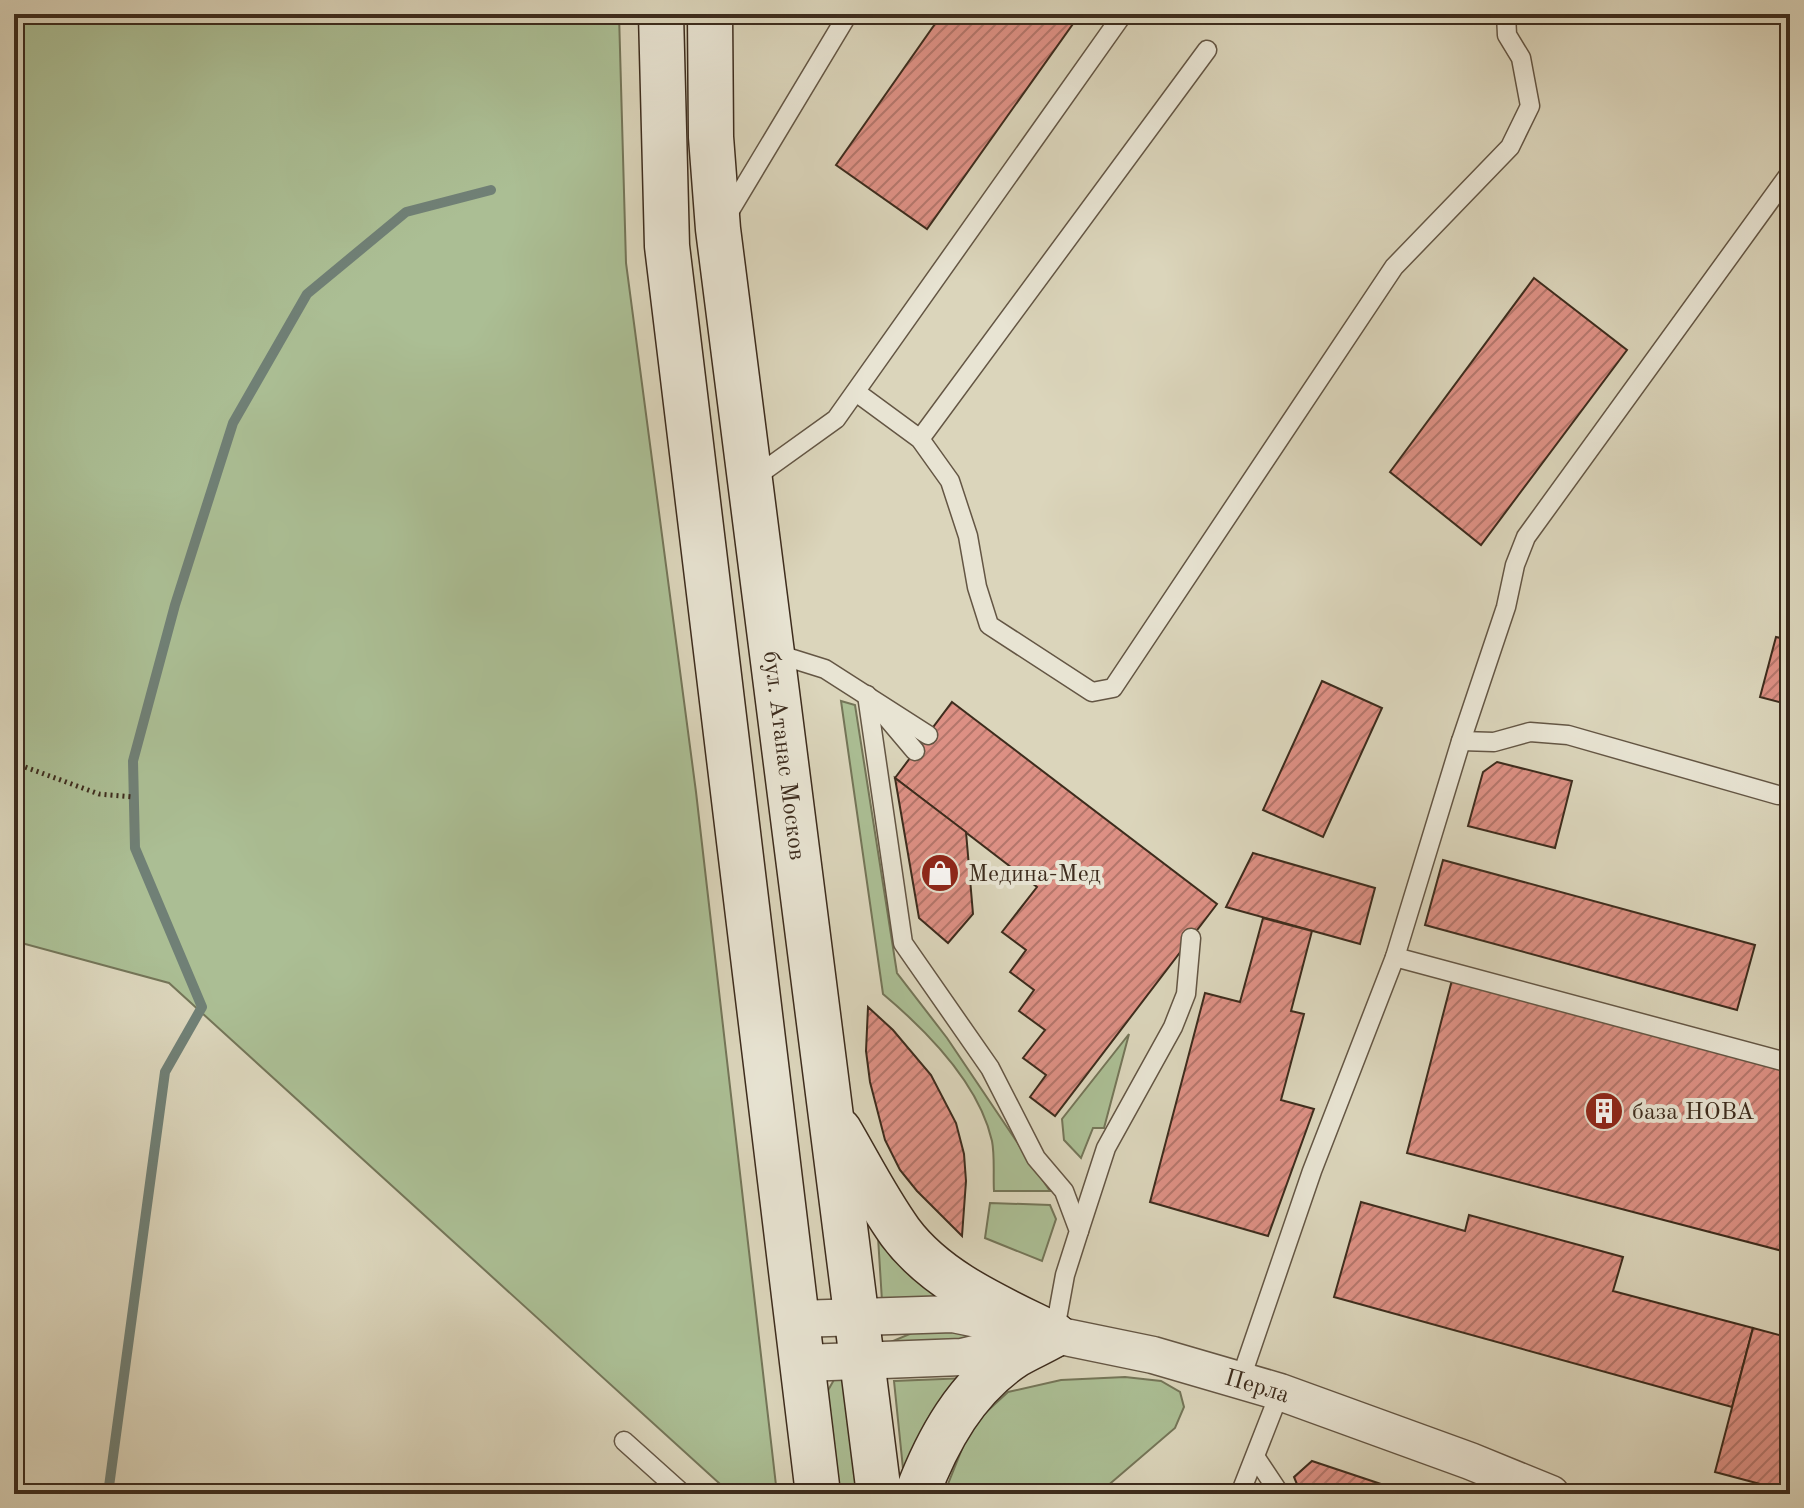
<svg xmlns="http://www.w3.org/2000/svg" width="1804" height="1508" font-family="'Old Standard TT',serif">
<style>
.green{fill:#abbe94;stroke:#747558;stroke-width:2}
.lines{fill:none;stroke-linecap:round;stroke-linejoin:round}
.stream{stroke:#708076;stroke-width:10}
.building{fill:url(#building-hatch);stroke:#3d2c1d;stroke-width:2}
.service-casing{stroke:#645644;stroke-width:21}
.minor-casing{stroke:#645644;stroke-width:39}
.secondary-casing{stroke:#3d2c1d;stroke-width:47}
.path{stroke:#3d2c1d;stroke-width:5;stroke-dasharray:2 4;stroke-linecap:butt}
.service{stroke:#e8e4d3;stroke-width:18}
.minor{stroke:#e8e4d3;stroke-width:36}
.secondary{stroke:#e8e4d3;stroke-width:44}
.labels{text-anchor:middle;stroke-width:8;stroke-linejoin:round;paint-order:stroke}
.street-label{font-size:24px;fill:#3d2c1d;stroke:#e8e4d3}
.poi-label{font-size:24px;fill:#3d2c1d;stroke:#e8e4d3;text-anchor:start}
</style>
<defs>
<pattern id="building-hatch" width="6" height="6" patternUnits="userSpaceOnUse" patternTransform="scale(2)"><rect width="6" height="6" fill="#dd9084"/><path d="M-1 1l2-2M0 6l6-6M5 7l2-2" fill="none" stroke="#b4766b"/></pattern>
</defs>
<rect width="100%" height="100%" fill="#dbd5bb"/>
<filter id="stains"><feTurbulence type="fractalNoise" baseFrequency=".0025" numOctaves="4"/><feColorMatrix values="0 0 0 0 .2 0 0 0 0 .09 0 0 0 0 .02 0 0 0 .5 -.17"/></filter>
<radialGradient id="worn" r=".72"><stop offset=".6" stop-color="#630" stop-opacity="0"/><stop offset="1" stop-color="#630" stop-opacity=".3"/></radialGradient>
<!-- green -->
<g class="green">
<path d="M14,14H619L626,263L696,792L777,1494H731L169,983L14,941Z"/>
<path d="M841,701L855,705L897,973L947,1038L1050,1191H994C993,1175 995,1157 992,1141C979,1083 927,1031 883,994Z"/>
<path d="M1129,1034L1104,1128H1093L1081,1158L1064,1140L1062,1119Z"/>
<path d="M990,1203L1050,1205L1056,1219L1042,1261L985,1238Z"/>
<path d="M877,1221L958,1297L882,1301Z"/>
<path d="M953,1330L971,1337L914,1350L893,1341L912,1333Z"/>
<path d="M845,1360L873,1494H818L826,1394Z"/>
<path d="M1125,1377L1161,1381L1180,1392L1184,1407L1175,1428L1098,1494H944L966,1439L984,1414L1008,1392L1061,1380Z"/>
<path d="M967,1378L905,1488L894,1381Z"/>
</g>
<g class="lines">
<!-- stream -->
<path class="stream" d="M108,1494L165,1072L202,1007L135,848L133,761L175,605L233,423L307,294L406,212L491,190"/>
</g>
<!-- building -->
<g class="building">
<path d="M942,14H1080L927,229L836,165Z"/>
<path d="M1534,278L1627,350L1481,545L1390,472Z"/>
<path d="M1776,637L1790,640V705L1760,697Z"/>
<path d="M1322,681L1382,708L1323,837L1263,810Z"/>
<path d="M952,702L1217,904L1055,1116L1030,1097L1046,1075L1023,1058L1045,1030L1019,1011L1034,990L1010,972L1026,950L1002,932L1037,887L895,778Z"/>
<path d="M1497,762L1572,781L1555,848L1468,826L1483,772Z"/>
<path d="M895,778L966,832L973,914L948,943L919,918Z"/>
<path d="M1253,853L1375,888L1360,944L1226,907Z"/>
<path d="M1443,860L1755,945L1737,1010L1425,925Z"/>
<path d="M1263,918L1312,931L1291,1011L1304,1014L1281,1100L1314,1109L1268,1236L1150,1202L1205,993L1240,1002Z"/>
<path d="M1452,980L1790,1068V1253L1407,1153Z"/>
<path d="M868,1007L893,1030L931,1075L956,1123L964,1154L966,1181L962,1236L917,1191L900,1170L885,1140L870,1082L866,1051Z"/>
<path d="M1361,1202L1465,1231L1469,1215L1623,1257L1613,1291L1753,1328L1732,1407L1334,1297Z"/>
<path d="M1753,1328L1790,1338V1446L1779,1489L1715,1472Z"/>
<path d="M1312,1461L1411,1494H1301L1294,1477Z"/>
</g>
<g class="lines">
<defs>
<g id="service">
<path d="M726,217L848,14"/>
<path d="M856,392L920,439L950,481L968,536L977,587L989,625L1092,692L1113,688L1394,267L1510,147L1530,106L1521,58L1507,35L1506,14"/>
<path d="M920,439L1207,50"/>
<path d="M751,480L836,419L1123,14"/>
<path d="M774,653L825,669L928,735"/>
<path d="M867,695L903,943L990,1068L1036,1158L1064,1191L1079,1231L1065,1275L1054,1335"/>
<path d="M882,712L915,751"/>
<path d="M1461,741L1494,742L1530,732L1568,735L1778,795"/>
<path d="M1395,957L1790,1063"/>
<path d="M1079,1231L1106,1148L1173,1027L1186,994L1191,938"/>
<path d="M1240,1381L1312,1171L1395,957L1461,741L1506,607L1515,565L1526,537L1790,173"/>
<path d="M624,1441L683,1494"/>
<path d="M1256,1458L1280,1494"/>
<path d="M1240,1494L1280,1392"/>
</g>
<g id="minor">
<path id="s1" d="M798,1319L953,1314L1153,1355L1280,1392L1470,1461L1551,1494"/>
<path d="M804,1363L962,1357L1029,1341"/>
</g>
<g id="secondary">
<path d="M661,14L667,246L818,1494"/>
<path id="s2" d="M710,14L711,137L718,229L879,1494"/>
<path d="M839,1130C859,1164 877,1200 900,1232C937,1282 1000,1308 1054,1335"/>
<path d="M917,1494C937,1441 966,1387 1016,1355C1028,1348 1042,1342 1054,1335"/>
</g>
</defs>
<!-- service casing -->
<use href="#service" class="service-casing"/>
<!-- minor casing -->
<use href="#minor" class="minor-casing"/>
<!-- secondary casing -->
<use href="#secondary" class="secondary-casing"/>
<!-- path -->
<path class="path" d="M14,763L99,794L134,797"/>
<!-- service -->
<use href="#service" class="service"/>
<!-- minor -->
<use href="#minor" class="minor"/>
<!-- secondary -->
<use href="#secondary" class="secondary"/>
</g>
<!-- icons -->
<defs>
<symbol id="shop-disc" viewBox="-11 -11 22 22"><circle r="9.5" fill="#8f2418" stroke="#e8e4d3"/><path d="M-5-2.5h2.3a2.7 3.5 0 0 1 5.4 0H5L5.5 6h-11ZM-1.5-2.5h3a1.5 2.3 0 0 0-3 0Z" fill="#fff"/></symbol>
<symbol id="building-disc" viewBox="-11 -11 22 22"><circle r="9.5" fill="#8f2418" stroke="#e8e4d3"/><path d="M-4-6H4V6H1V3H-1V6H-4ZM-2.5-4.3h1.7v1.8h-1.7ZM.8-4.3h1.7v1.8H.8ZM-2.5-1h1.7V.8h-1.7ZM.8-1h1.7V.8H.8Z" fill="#fff"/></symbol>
</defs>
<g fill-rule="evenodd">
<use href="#shop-disc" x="918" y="851" width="44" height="44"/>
<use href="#building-disc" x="1582" y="1089" width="44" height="44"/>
</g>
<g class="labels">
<!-- street labels -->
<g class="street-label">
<text dy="8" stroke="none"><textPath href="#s2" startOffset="746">бул. Атанас Москов</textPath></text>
<text dy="8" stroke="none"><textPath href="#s1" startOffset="468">Перла</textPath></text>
</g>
<!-- poi labels -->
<g class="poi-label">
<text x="968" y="881">Медина-Мед</text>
<text x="1632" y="1119">база НОВА</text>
</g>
</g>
<!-- margin -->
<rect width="1804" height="1508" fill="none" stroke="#dbd5bb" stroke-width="48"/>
<rect x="16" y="16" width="1772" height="1476" fill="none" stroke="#3d2c1d" stroke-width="4"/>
<rect x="24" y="24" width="1756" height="1460" fill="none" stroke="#3d2c1d" stroke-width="2"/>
<rect width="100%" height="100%" filter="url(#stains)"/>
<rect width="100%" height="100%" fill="url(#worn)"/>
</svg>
